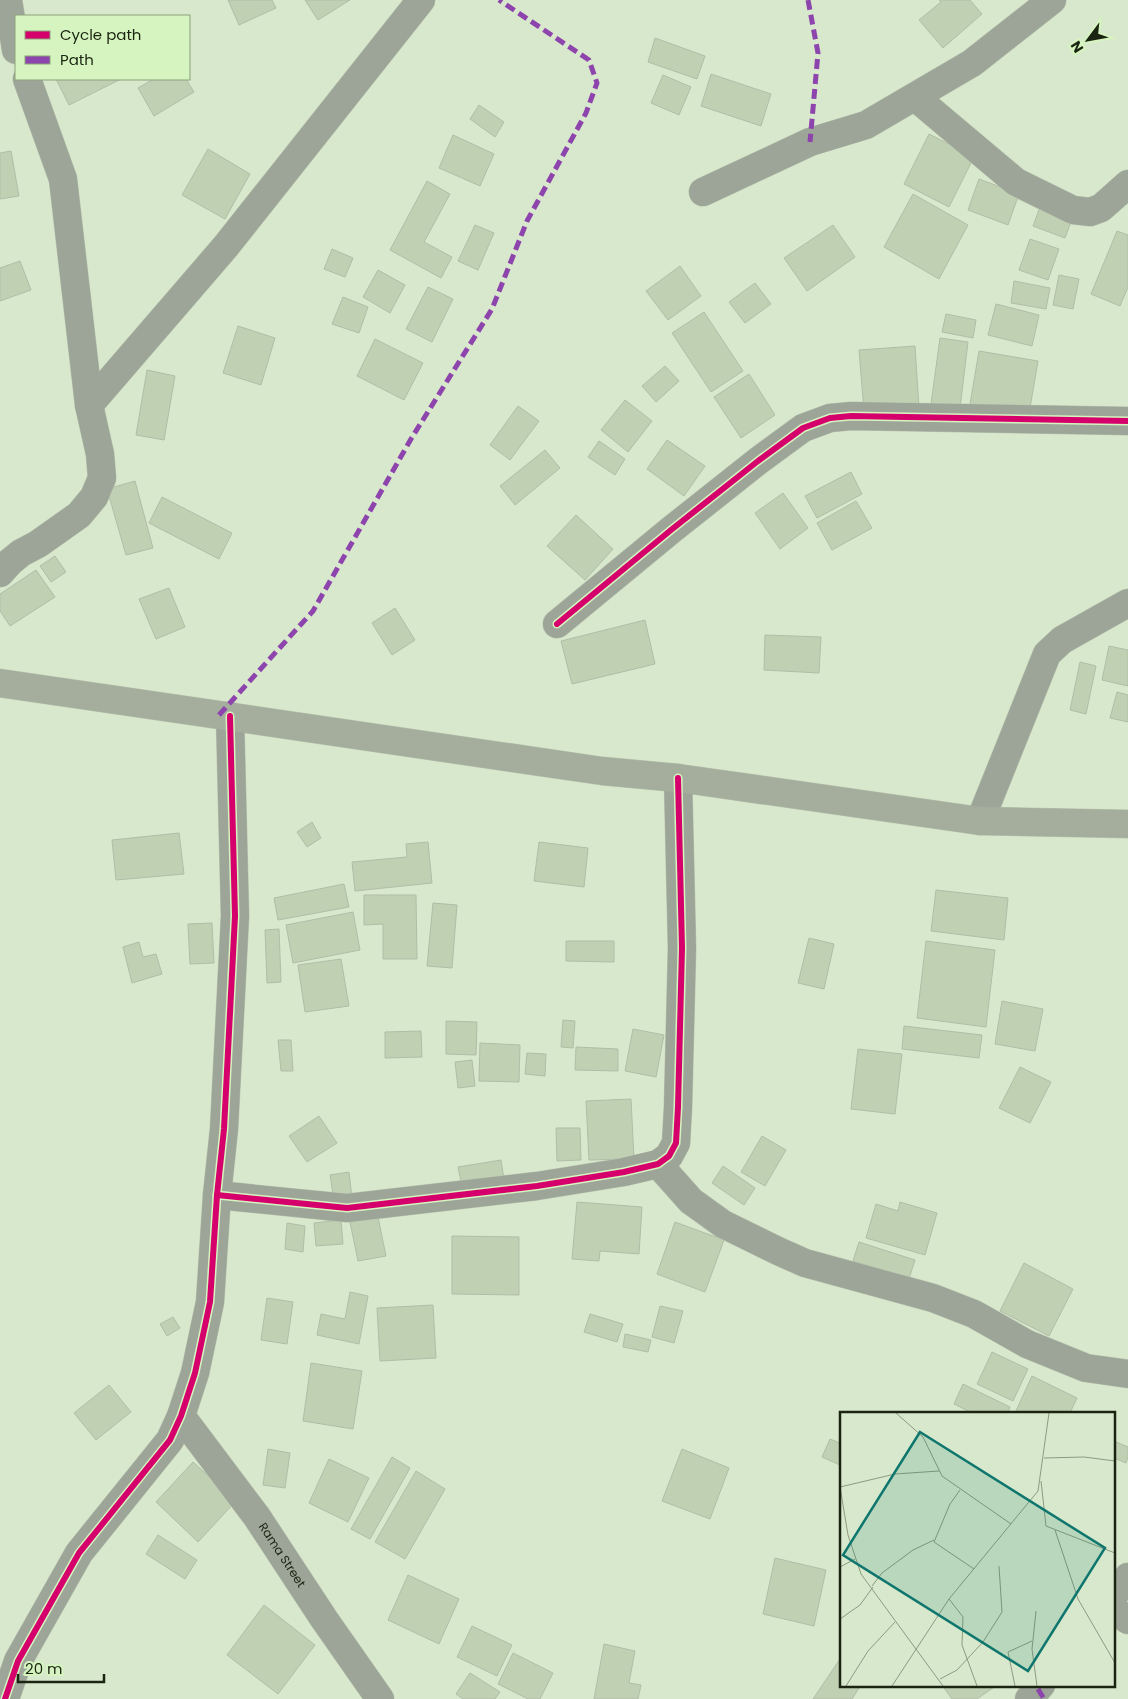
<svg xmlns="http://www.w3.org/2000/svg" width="1128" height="1699" font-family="Poppins,sans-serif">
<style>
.building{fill:#c0d1b3;stroke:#b0bda7}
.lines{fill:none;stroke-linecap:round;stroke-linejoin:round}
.minor-casing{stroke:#bac6b1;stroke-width:29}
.secondary-casing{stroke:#bac6b1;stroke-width:29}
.minor{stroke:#9da598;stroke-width:28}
.secondary{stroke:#a5ae9d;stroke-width:28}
.quiet{stroke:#8e44ad;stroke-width:5;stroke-dasharray:10 5;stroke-linecap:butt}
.cycleway-casing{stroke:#d6f4c0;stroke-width:9}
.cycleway{stroke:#d6006c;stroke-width:6}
.labels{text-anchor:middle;stroke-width:4.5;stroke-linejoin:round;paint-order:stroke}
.street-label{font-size:12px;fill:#1a2411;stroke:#d6f4c0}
.inset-road{fill:none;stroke:#8c9a81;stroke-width:1}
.view{fill:#0f766e;fill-opacity:0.15;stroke:#0f766e;stroke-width:2.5}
.inset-edge{fill:none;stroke:#1a2411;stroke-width:2.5}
</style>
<rect width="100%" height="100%" fill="#d8e8cc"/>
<!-- building -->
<g class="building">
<path d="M228,0H272L276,8L239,25Z"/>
<path d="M305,0H350L318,20Z"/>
<path d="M939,0H970L982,14L943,48L919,20L941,2Z"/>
<path d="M655,38L705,56L697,79L648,62Z"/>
<path d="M711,74L771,94L761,126L701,106Z"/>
<path d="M663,75L691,87L679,115L651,103Z"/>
<path d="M56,79H121L69,105Z"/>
<path d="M151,79H186L194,92L154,116L138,88L152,80Z"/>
<path d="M479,105L504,122L495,137L470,119Z"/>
<path d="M929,134L974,157L949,207L904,184Z"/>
<path d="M453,135L494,154L480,186L439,168Z"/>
<path d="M208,149L250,174L225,219L182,195Z"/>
<path d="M11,151L19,196L0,199V153Z"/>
<path d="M979,179L1019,194L1008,225L968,210Z"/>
<path d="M427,181L450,194L424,242L452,257L441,278L390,250Z"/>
<path d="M913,194L968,225L939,279L884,247Z"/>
<path d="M1040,207L1072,219L1065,238L1033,226Z"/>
<path d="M475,225L494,233L478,270L458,261Z"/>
<path d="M833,225L855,257L807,291L784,258Z"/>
<path d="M1117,231L1128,235V287L1120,306L1091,294Z"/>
<path d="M1030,239L1059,249L1048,280L1019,270Z"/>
<path d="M332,249L353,258L345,277L324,269Z"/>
<path d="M20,261L31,290L0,301V268Z"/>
<path d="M680,266L701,296L668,320L646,291Z"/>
<path d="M378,270L405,285L390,313L363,297Z"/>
<path d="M1059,275L1079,279L1073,309L1053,305Z"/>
<path d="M1014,281L1050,288L1046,309L1011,303Z"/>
<path d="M755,283L771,304L745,323L729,302Z"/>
<path d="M428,287L453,299L432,342L406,329Z"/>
<path d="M343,297L368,307L359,333L332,324Z"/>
<path d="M996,304L1039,315L1032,346L988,335Z"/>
<path d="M704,312L743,371L711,392L672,333Z"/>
<path d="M946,314L976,320L973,338L942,332Z"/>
<path d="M238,326L275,338L261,385L223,373Z"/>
<path d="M940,338L968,342L960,408L931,404Z"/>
<path d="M375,339L423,363L404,400L357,376Z"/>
<path d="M915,346L919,408L864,411L859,350Z"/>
<path d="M979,351L1038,361L1030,408L1013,405L1011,417L969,410Z"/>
<path d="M665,366L679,381L656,402L642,386Z"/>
<path d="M147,370L175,376L164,440L136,435Z"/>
<path d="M749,374L775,415L741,438L714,397Z"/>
<path d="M625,400L652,421L628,452L601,430Z"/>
<path d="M518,406L539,421L510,460L490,445Z"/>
<path d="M667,440L705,466L684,496L647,469Z"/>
<path d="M599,441L625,459L615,475L588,457Z"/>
<path d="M545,450L560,468L515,505L500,486Z"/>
<path d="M851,472L862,494L817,518L805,496Z"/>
<path d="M135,481L153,548L126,555L107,489Z"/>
<path d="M783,493L808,528L780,549L755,513Z"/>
<path d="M162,497L232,533L219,559L149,523Z"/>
<path d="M856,501L872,528L832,550L817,523Z"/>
<path d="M576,515L613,549L585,580L547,546Z"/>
<path d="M55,556L66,572L51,582L40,566Z"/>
<path d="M36,570L55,597L10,626L0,611V594Z"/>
<path d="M169,588L185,627L156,639L139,599Z"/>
<path d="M395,608L415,640L392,655L372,623Z"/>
<path d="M645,620L655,664L572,684L561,641Z"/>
<path d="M765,635L821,637L819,673L764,670Z"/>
<path d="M1109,646L1128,650V686L1102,680Z"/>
<path d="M1080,662L1096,666L1086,714L1070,710Z"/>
<path d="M1117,692L1128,695V722L1110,718Z"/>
<path d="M312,822L321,838L307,847L297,832Z"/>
<path d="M179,833L184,874L116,880L112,840Z"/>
<path d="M428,842L432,883L355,891L352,862L407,857L406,844Z"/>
<path d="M539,842L588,848L584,887L534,881Z"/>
<path d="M344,884L349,907L278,920L274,898Z"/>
<path d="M936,890L1008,898L1004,940L931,931Z"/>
<path d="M364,895H416L417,959H383V924L364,925Z"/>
<path d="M433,903L457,905L452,968L427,966Z"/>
<path d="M353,912L360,950L293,963L286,925Z"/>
<path d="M212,923L214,963L190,964L188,924Z"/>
<path d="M279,929L281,982L267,983L265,930Z"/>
<path d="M809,938L834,944L824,989L798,983Z"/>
<path d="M566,941H614V962L566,961Z"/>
<path d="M926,941L995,950L986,1027L917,1018Z"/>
<path d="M139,942L143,957L156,954L162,974L132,983L123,947Z"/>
<path d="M341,959L349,1006L305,1012L298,965Z"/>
<path d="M1002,1001L1043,1009L1035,1051L995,1044Z"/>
<path d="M563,1020L575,1021L573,1048L561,1047Z"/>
<path d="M446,1021L477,1022L476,1055L446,1054Z"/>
<path d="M904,1026L982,1035L979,1058L902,1049Z"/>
<path d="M633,1029L664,1035L656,1077L625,1071Z"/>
<path d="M421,1031L422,1057L385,1058V1032Z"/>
<path d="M278,1040H291L293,1071H281Z"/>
<path d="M480,1043L520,1045L519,1082L479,1081Z"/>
<path d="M576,1047L618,1049V1071L575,1070Z"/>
<path d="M858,1049L902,1054L895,1114L851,1109Z"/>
<path d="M527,1053L546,1054L545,1076L525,1074Z"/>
<path d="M472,1060L475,1086L458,1088L455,1062Z"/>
<path d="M1020,1067L1051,1082L1030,1123L999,1108Z"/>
<path d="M631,1099L634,1159L589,1160L586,1101Z"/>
<path d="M319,1116L337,1143L307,1162L289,1136Z"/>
<path d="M556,1128H580L581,1160L557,1161Z"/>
<path d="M762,1136L786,1150L765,1186L741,1172Z"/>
<path d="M501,1160L504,1179L462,1186L458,1167Z"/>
<path d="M723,1166L755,1188L744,1205L712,1183Z"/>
<path d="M349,1172L352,1198L334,1200L330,1175Z"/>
<path d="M577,1202L642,1207L639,1254L600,1251L599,1261L572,1259Z"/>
<path d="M900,1202L937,1213L925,1255L866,1238L876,1204L898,1211Z"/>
<path d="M378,1217L386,1256L358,1261L350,1222Z"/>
<path d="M341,1220L343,1244L316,1246L314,1223Z"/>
<path d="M675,1222L724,1240L705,1292L657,1274Z"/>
<path d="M287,1223L305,1226L303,1252L285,1249Z"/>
<path d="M452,1236L519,1237V1295L452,1294Z"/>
<path d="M859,1242L915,1260L909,1279L853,1261Z"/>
<path d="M1024,1263L1073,1289L1049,1336L1000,1311Z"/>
<path d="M350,1292L368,1296L359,1344L317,1335L321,1314L345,1319Z"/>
<path d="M267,1298L293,1302L287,1344L261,1340Z"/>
<path d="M433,1305L436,1358L380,1361L377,1308Z"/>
<path d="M660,1306L683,1311L674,1343L652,1337Z"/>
<path d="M590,1314L623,1324L617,1342L584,1332Z"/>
<path d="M173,1317L180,1328L167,1336L160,1324Z"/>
<path d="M625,1334L651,1340L648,1352L623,1347Z"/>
<path d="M992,1352L1028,1369L1013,1401L977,1384Z"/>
<path d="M311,1363L362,1371L353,1429L303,1421Z"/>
<path d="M1032,1376L1077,1398L1070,1413H1015Z"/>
<path d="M963,1384L1010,1407L1008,1413H972L954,1404Z"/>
<path d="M109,1385L131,1412L96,1440L74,1413Z"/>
<path d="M830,1439L842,1444V1466L822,1457Z"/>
<path d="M1114,1441L1128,1447V1457L1126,1463L1114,1458Z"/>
<path d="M268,1449L290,1453L285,1488L263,1485Z"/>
<path d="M682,1449L729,1468L710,1519L662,1501Z"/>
<path d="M392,1457L410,1468L370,1539L351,1529Z"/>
<path d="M329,1459L369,1478L348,1522L309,1503Z"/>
<path d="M193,1462L236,1501L198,1542L156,1502Z"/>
<path d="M416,1471L445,1489L405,1559L375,1542Z"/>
<path d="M158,1535L197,1560L185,1579L146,1554Z"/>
<path d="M775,1558L826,1570L814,1626L763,1614Z"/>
<path d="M408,1575L459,1599L439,1644L388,1620Z"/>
<path d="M264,1605L315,1645L278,1694L227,1655Z"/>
<path d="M472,1626L512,1645L497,1676L457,1657Z"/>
<path d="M604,1644L635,1651L629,1683L641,1685L638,1699H594Z"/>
<path d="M513,1653L553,1673L540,1699H528L498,1684Z"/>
<path d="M840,1659L842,1661V1685H861L852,1699H813Z"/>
<path d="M470,1673L500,1692L495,1699H463L456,1694Z"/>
<path d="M942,1685H997L977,1699H952Z"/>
</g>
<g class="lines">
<defs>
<g id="minor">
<path d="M8,0L16,50"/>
<path d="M915,97L1016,182L1073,210L1090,212L1101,208L1128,184"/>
<path d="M703,192L810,142L866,125L972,63L1052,0"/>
<path d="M89,405L226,246L421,0"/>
<path d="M0,573L10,562L21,553L38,544L79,515L94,497L102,478L100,454L89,405L63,179L27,79"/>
<path d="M557,624L671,530L758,461L803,428L830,418L851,416L1128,421"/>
<path d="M980,821L1047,654L1062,640L1128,603"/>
<path d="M658,1164L691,1201L723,1224L778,1251L805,1263L933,1298L974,1314L1027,1344L1086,1368L1128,1374"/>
<path d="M217,1195L347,1208L537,1186L624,1172L658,1164L669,1156L676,1143L678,1107L682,948L678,778"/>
<path id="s1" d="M181,1416L257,1517L324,1619L380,1699"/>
<path d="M1114,1595L1128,1577"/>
<path d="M1114,1610L1128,1620"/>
<path d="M5,1699L18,1661L79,1553L170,1440L181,1416L195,1373L210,1302L217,1195L224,1129L235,916L230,716"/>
<path d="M1029,1699L1041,1685"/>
</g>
<path id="secondary" d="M0,683L602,771L678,778L980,821L1128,824"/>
</defs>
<!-- minor casing -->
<use href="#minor" class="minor-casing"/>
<!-- secondary casing -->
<use href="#secondary" class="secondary-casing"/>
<!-- minor -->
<use href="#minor" class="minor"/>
<!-- secondary -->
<use href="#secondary" class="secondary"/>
<!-- quiet -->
<g class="quiet">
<path d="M808,0L818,53L810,142"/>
<path d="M219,715L313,611L411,439L492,309L527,221L586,113L597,83L589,60L499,0"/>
<path d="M1038,1689L1044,1699"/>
</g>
<defs>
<g id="cycleway">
<path d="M557,624L671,530L758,461L803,428L830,418L851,416L1128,421"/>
<path d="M217,1195L347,1208L537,1186L624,1172L658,1164L669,1156L676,1143L678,1107L682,948L678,778"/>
<path d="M5,1699L18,1661L79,1553L170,1440L181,1416L195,1373L210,1302L217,1195L224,1129L235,916L230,716"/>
</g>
</defs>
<!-- cycleway casing -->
<use href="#cycleway" class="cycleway-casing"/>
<!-- cycleway -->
<use href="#cycleway" class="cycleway"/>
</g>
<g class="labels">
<!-- street labels -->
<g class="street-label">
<text dy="4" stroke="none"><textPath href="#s1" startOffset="172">Rama Street</textPath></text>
</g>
</g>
<!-- overview -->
<g transform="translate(840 1412)">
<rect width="275" height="275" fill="#d8e8cc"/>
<path class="inset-road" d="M56,1L83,25L102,64L171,112M204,46L244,45L275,49M201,69L206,114L275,141M0,75L8,123L21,162L103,274M0,75L55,62L99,59M120,78L110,92L94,130L134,157M215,118L238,187L275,251M0,155L15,147M32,174L42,161L73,138L94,128M109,187L123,205L122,233L137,274M196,199L192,237L197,274M0,207L20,193L33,175M100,267L117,258L143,230L162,200L159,154M6,274L28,239L55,210M52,274L109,187L198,79L209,1M175,274L168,240L192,229"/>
<path class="view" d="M80,20L265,136L188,259L3,143Z"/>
<rect width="275" height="275" class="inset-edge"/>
</g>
<!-- legend -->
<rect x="15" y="15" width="175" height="65" fill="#d6f4c0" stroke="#8ba17a"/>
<rect x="25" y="31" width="25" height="8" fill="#d6006c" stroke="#8ba17a"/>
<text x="60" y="40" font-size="15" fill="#1a2411">Cycle path</text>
<rect x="25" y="56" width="25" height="8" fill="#8e44ad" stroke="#8ba17a"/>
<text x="60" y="65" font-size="15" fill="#1a2411">Path</text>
<!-- north arrow -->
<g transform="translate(1088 40) rotate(238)" stroke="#d6f4c0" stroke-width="4" paint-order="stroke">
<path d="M0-4L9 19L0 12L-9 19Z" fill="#1a2411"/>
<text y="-8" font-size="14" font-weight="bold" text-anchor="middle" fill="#1a2411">N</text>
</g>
<!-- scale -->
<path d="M18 1674v8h86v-8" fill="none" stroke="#1a2411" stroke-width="2.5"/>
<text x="25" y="1674" font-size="15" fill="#1a2411" stroke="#d6f4c0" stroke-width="4" paint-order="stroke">20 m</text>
</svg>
